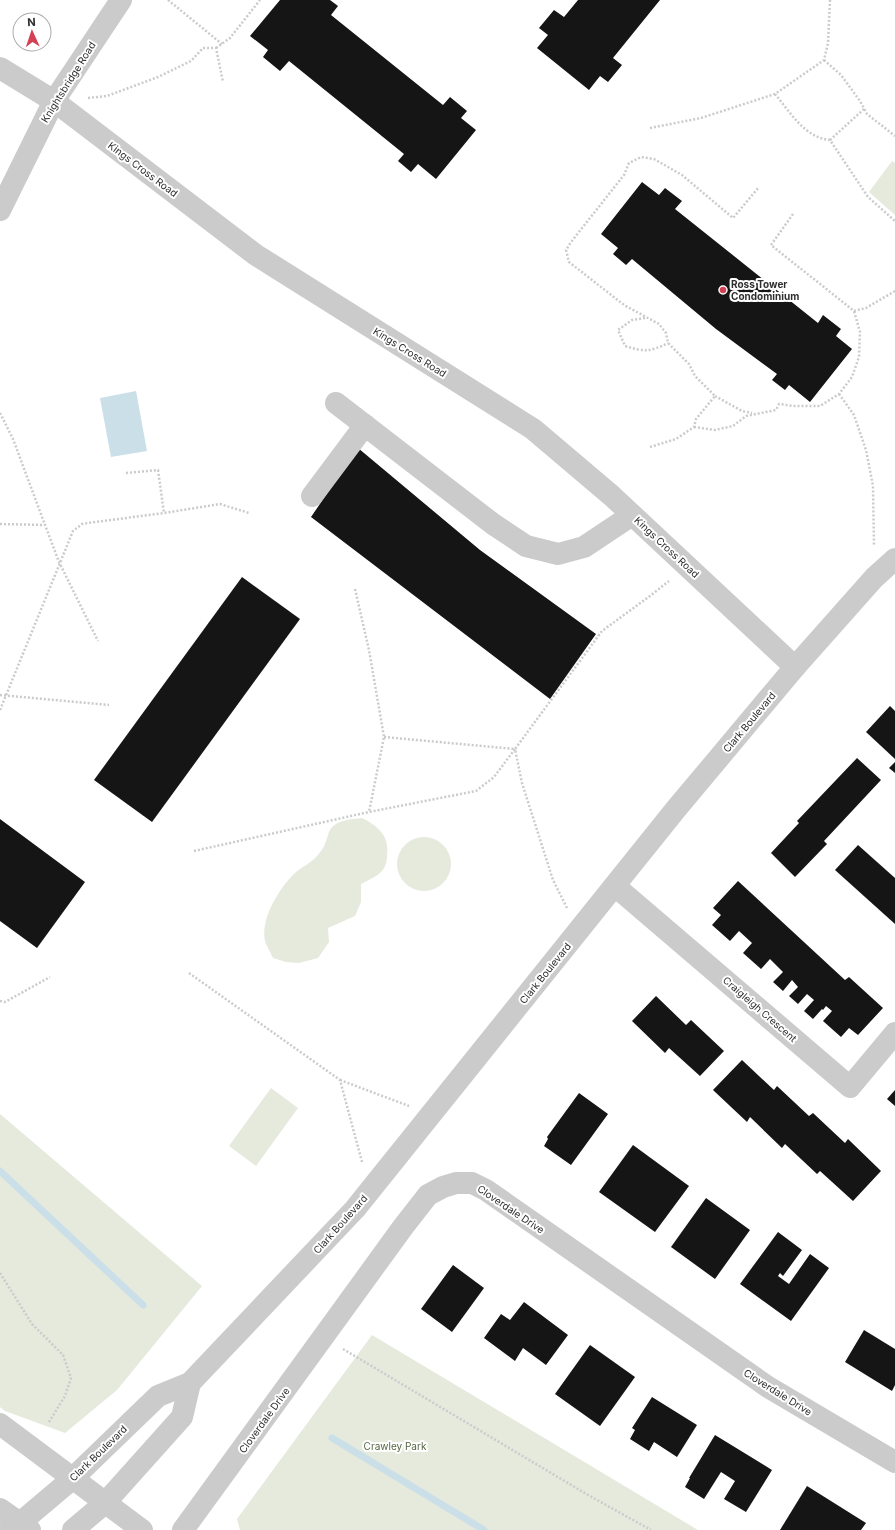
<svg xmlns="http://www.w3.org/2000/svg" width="895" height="1530" font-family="Inter,sans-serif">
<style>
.green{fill:#e5eadd}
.water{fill:#cbdfe8}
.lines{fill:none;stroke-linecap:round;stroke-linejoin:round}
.stream{stroke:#cbdfe8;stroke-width:7}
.building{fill:#151515}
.path{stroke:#cbcbcb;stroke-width:2.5;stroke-dasharray:2 2;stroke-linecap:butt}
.minor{stroke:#cbcbcb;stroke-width:22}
.poi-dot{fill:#d44155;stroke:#fff;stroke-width:1.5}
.labels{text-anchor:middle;stroke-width:4;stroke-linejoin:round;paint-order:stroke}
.street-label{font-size:10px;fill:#2e2e2e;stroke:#fff}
.poi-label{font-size:10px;font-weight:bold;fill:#2e2e2e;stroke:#fff;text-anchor:start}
.park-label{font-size:10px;fill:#546640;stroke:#fff}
</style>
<rect width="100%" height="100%" fill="#fff"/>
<!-- green -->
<g class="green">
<path d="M892,161L895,163V215L869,192Z"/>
<path d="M362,818C378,826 390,836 387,856C387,860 386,865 384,868C380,876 368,880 361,884V902L355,916L328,928L329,942L318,958L299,963L286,962L273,958C271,953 268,949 266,944C258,922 279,888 295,873C302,867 311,863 317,856C326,846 325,843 329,832C334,820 351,819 362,818Z"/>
<circle cx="424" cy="864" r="27"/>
<path d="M271,1088L298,1108L256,1166L229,1146Z"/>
<path d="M0,1114L202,1286L117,1390L65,1433L5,1411L0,1407Z"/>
<path d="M372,1335L698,1530H240L237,1519Z"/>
</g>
<!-- water -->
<path class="water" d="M136,391L147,451L111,457L100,398Z"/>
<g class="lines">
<!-- stream -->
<g class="stream">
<path d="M0,1171L143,1305"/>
<path d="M332,1438L484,1530"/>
</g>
</g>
<!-- building -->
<g class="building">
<path d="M280,0H330L338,6L331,15L443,105L450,97L467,111L461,118L476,130L436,179L418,164L411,172L398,161L404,154L289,61L280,71L263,57L268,50L250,36Z"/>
<path d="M578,0H660L613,58L622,65L608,82L600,76L589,90L537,48L548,35L539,28L554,10L564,17Z"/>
<path d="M642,182L659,195L665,188L682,201L675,209L818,323L823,315L841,329L836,336L852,349L810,402L789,385L785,390L772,380L777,374L716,329L632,259L626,265L613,254L618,248L601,234Z"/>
<path d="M358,448L480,550L596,634L550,699L311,517Z"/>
<path d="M242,577L300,619L152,822L94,780Z"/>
<path d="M890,706L895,711V759L866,732Z"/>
<path d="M857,758L881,780L824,841L827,844L795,877L771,853L799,823L797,821Z"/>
<path d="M895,762V773L889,768Z"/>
<path d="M0,819L85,882L37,948L0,921Z"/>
<path d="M858,845L895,878V924L835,870Z"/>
<path d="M738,881L845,980L849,977L883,1008L858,1035L849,1028L841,1037L823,1021L832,1011L826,1006L823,1010L822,1009L813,1019L804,1011L814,1000L807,994L798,1004L789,996L798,987L792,980L783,991L773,982L783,972L770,959L761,969L743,953L752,943L739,931L730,941L712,925L721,915L713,908Z"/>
<path d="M656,996L686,1025L691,1020L724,1051L700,1076L669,1048L665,1053L632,1021Z"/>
<path d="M742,1060L774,1090L777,1086L809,1116L813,1113L845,1143L848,1139L881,1171L853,1201L820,1171L817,1174L785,1144L782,1148L750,1117L747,1122L713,1090Z"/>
<path d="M895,1090V1106L887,1099Z"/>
<path d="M579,1093L608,1114L571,1165L544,1146L548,1139L547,1137Z"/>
<path d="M633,1145L689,1186L655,1232L599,1192Z"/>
<path d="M706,1198L750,1230L715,1279L671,1247Z"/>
<path d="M778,1232L802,1250L783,1276L780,1273L778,1276L789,1284L810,1254L829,1268L791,1321L740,1284Z"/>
<path d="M453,1265L484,1288L452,1332L421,1309Z"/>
<path d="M524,1302L568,1335L546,1365L523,1348L515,1361L484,1338L501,1314L510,1320Z"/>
<path d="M864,1330L895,1349V1385L892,1391L845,1362Z"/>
<path d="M590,1345L635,1377L600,1426L555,1394Z"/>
<path d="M652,1397L697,1425L677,1457L654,1442L649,1451L630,1439L635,1430L632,1428Z"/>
<path d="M715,1435L772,1470L746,1512L724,1499L735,1481L721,1472L704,1499L685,1487L690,1478H689Z"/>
<path d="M807,1486L866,1523L861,1530H780Z"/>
</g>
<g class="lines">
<!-- path -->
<g class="path">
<path d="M168,0L222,44"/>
<path d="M216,48L230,38L260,0"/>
<path d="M824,60L841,75L860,101L867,114L895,136"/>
<path d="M775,94C790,112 805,138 830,140L868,197L895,221"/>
<path d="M88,98L107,96L158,77L191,61L203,48H216L223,82"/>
<path d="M650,128L701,118L775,94L824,60L828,43L830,0"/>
<path d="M830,140L864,109"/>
<path d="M793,214L771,245L854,311L866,308L895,291"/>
<path d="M645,318L632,320L618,330L625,346C644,352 650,352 668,343"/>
<path d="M839,394L854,415L866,450L873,486L874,546"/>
<path d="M715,396L742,411L752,413"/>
<path d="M0,413L13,439L45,525"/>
<path d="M694,427L715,430L733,426L746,416L776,410L779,404L794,406H820L839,394L852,377L859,357L860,332L854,311"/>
<path d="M650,447L676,439L694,427L696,419L715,396L695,376L689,364L668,343L666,333L659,324L624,305L569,262L566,250L571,242L624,175L629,163L641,157L654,159L682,175L733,218L759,187"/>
<path d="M126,473L158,470L164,513"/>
<path d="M0,524L45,525L59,562L98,641"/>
<path d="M355,589L369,650L384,737L369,812"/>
<path d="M0,695L109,705"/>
<path d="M0,710L73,531L82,524L88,523L164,513L220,504L249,513"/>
<path d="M384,737L515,749L602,631L650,596L669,581"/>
<path d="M194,851L369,812L476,791L494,777L515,749L522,783L553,880L567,908"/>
<path d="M189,973L340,1080L362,1162"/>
<path d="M0,1001L5,1002L50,977"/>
<path d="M340,1080L409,1106"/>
<path d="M0,1273L32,1324L63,1355L71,1378L65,1396L49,1422"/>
<path d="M343,1349L588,1495L651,1530"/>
</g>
<!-- minor -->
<g class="minor">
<path d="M0,68L54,101L256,255L533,429L612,496L795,667"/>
<path d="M0,210L54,101L121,0"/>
<path d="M336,403L493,524L526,546L558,554L584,547L632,515"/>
<path d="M312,496L365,425"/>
<path d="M615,886L850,1087L895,1033"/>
<path d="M0,1424L142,1530"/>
<path d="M0,1509L30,1530"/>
<path d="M9,1530L20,1523L72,1479L158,1396L190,1383L355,1209L676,809L795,667L874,578L895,559"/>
<path d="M73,1530L105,1503L182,1417L190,1383"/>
<path d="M183,1530L403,1227L428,1195L443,1187L456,1183H472L486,1190L768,1387L895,1462"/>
</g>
</g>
<!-- markers -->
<circle class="poi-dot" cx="723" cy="290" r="4"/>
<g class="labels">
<!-- street labels -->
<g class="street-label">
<text transform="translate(68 82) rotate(-58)" y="4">Knightsbridge Road</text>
<text transform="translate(143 169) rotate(37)" y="4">Kings Cross Road</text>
<text transform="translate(410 352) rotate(32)" y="4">Kings Cross Road</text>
<text transform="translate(667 547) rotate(43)" y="4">Kings Cross Road</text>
<text transform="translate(749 722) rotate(-50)" y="4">Clark Boulevard</text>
<text transform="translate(545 973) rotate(-51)" y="4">Clark Boulevard</text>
<text transform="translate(760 1009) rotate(41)" y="4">Craigleigh Crescent</text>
<text transform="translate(511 1209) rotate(34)" y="4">Cloverdale Drive</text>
<text transform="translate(340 1224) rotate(-48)" y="4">Clark Boulevard</text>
<text transform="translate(778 1392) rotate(32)" y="4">Cloverdale Drive</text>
<text transform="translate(264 1420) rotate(-54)" y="4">Cloverdale Drive</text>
<text transform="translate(98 1453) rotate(-44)" y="4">Clark Boulevard</text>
</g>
<!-- poi labels -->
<g class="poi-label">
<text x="731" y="288">Ross Tower<tspan x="731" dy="12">Condominium</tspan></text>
</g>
<!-- park labels -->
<g class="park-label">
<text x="395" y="1450">Crawley Park</text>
</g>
</g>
<!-- north arrow -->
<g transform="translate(32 32) rotate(357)"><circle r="19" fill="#ffffff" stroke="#ababab"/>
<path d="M0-3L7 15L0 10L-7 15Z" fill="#d44155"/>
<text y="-6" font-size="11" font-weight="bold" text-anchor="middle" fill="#2e2e2e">N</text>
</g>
</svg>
